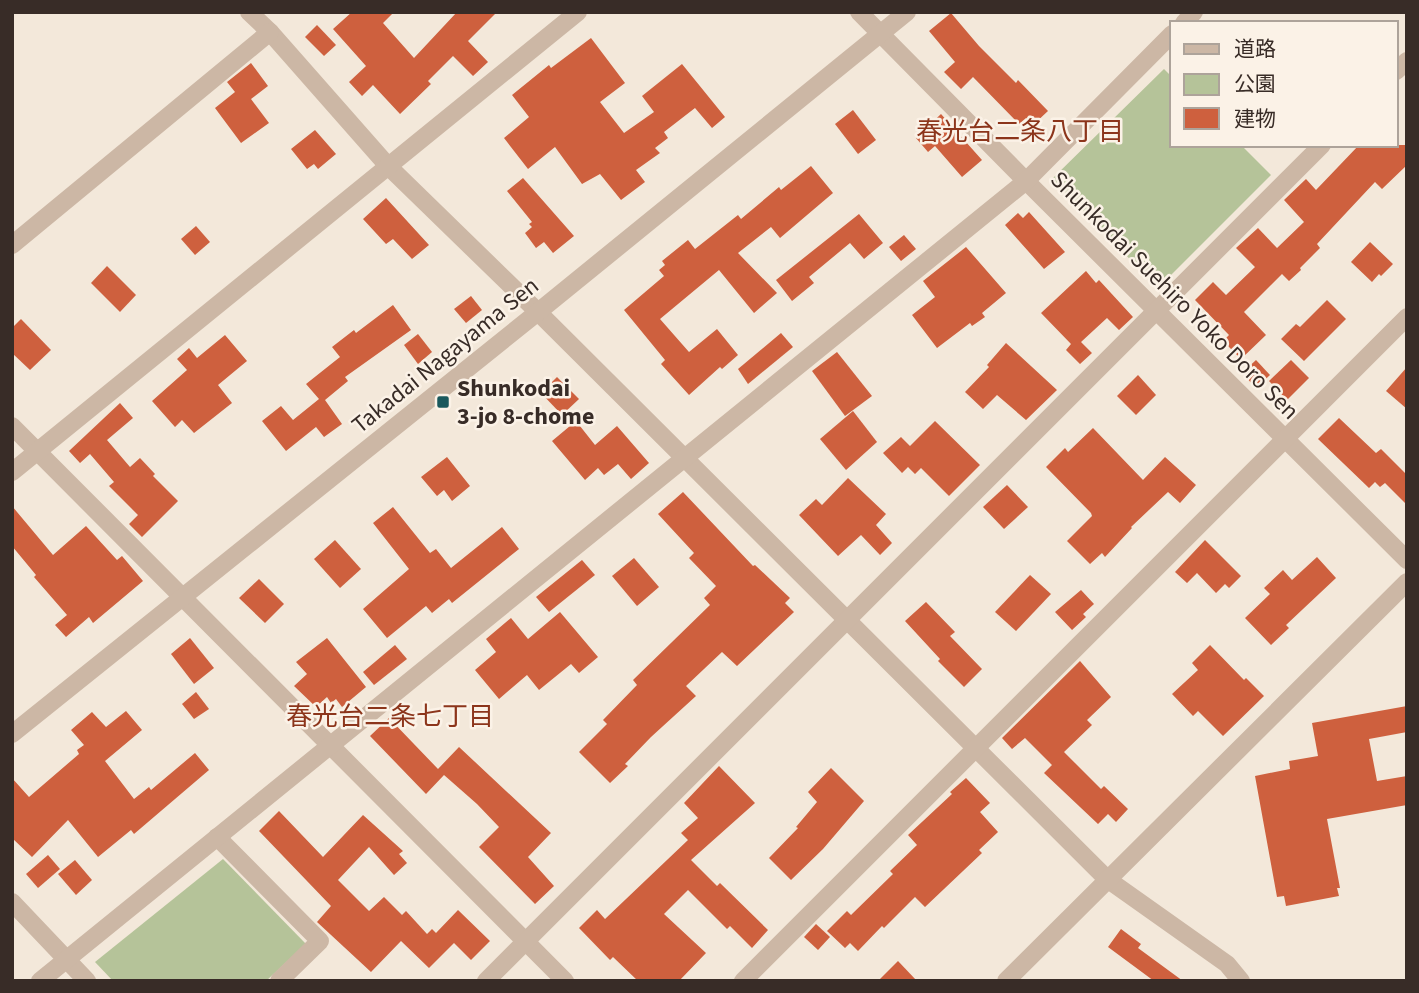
<svg xmlns="http://www.w3.org/2000/svg" width="1419" height="993" font-family="'Source Sans 3','Noto Sans JP',sans-serif">
<style>
.green{fill:#b5c399}
.building{fill:#ce603e}
.lines{fill:none;stroke-linecap:round;stroke-linejoin:round}
.minor{stroke:#ccb7a5;stroke-width:18}
.poi-dot{fill:#1a585c;stroke:#fbf2e7;stroke-width:2.5}
.labels{text-anchor:middle;stroke-width:5;stroke-linejoin:round;paint-order:stroke}
.street-label{font-size:24px;fill:#382c27;stroke:#fbf2e7}
.poi-label{font-size:24px;font-weight:bold;fill:#382c27;stroke:#fbf2e7;text-anchor:start}
.neighbourhood-label{font-size:26px;fill:#8c351b;stroke:#fbf2e7}
</style>
<rect width="100%" height="100%" fill="#f3e8da"/>
<!-- green -->
<g class="green">
<path d="M1164,69L1172,77V145H1241L1271,175L1158,288L1052,179Z"/>
<path d="M223,859L306,944L266,981H113L95,962Z"/>
</g>
<!-- building -->
<g class="building">
<path d="M352,12H394L383,23L414,58L457,12H497L468,41L488,62L473,76L453,56L428,81L431,84L400,114L373,85L362,96L349,82L366,66L333,29Z"/>
<path d="M951,13L979,46L1016,83L1018,80L1048,111L1033,125L1026,118L1019,124L973,77L961,89L944,72L955,62L929,31Z"/>
<path d="M317,25L336,45L324,56L305,37Z"/>
<path d="M591,38L625,83L600,102L624,133L654,112L642,96L682,64L725,117L712,128L695,108L664,132L668,138L655,148L660,153L636,170L645,182L621,200L600,174L582,184L555,147L528,169L504,138L529,117L512,95L549,65L551,68Z"/>
<path d="M251,63L268,86L251,99L269,123L241,143L215,108L235,92L227,82Z"/>
<path d="M853,110L876,140L858,154L835,124Z"/>
<path d="M941,114L982,160L962,177L935,146L928,152L916,138Z"/>
<path d="M315,130L336,154L318,169L314,164L307,169L291,149Z"/>
<path d="M1359,145H1407V165L1382,189L1375,182L1317,244L1320,248L1300,268L1301,270L1289,281L1282,274L1244,312L1266,335L1241,359L1223,341L1229,335L1195,300L1213,282L1226,295L1255,267L1236,248L1258,228L1277,248L1304,222L1284,200L1306,179L1316,190Z"/>
<path d="M811,166L833,193L780,238L771,227L738,253L777,293L754,313L719,270L660,319L689,352L717,329L738,355L722,369L720,367L689,395L661,364L665,360L624,310L664,276L659,270L665,265L662,261L688,240L695,249L738,215L741,219L779,187L781,190Z"/>
<path d="M523,178L574,236L553,253L544,242L536,248L525,233L532,227L529,224L532,222L507,191Z"/>
<path d="M386,198L429,245L412,259L393,239L386,244L363,219Z"/>
<path d="M1029,212L1065,252L1044,269L1005,225L1018,213L1023,218Z"/>
<path d="M859,214L883,243L864,259L850,243L809,277L814,283L792,301L776,280Z"/>
<path d="M196,226L210,242L195,255L181,239Z"/>
<path d="M904,235L916,249L901,261L889,247Z"/>
<path d="M1370,242L1393,264L1381,276L1379,274L1372,282L1351,262Z"/>
<path d="M966,247L1006,293L982,313L985,317L972,326L970,323L937,348L912,315L935,297L923,281Z"/>
<path d="M107,266L136,295L120,312L91,283Z"/>
<path d="M1086,271L1096,283L1099,280L1133,317L1119,330L1107,318L1081,342L1092,353L1080,364L1066,350L1071,344L1041,313Z"/>
<path d="M471,296L482,310L466,323L454,309Z"/>
<path d="M1327,300L1346,319L1304,361L1281,339L1296,324L1300,327Z"/>
<path d="M393,305L411,330L345,377L348,381L325,400L342,424L324,437L316,427L286,451L262,421L281,406L293,420L319,399L306,384L340,357L332,347L354,330L356,333Z"/>
<path d="M21,319L51,350L30,370L12,353V328Z"/>
<path d="M781,333L793,347L748,384L738,369Z"/>
<path d="M418,334L432,352L418,364L404,345Z"/>
<path d="M225,335L247,361L218,385L232,403L194,433L182,420L175,427L152,401L187,370L177,359L189,348L197,358Z"/>
<path d="M1006,343L1057,390L1026,420L997,395L983,409L965,392L989,367L987,365Z"/>
<path d="M837,352L872,396L845,416L812,371Z"/>
<path d="M1256,360L1270,375L1256,388L1242,373Z"/>
<path d="M1291,360L1309,378L1287,400L1269,381Z"/>
<path d="M1407,367V409L1386,391Z"/>
<path d="M1138,375L1156,395L1136,415L1117,396Z"/>
<path d="M557,377L579,399L562,415L541,393Z"/>
<path d="M120,403L133,418L107,440L130,467L140,458L155,474L153,476L178,501L142,537L129,524L138,515L109,486L114,482L90,454L80,463L69,451Z"/>
<path d="M853,411L877,442L846,470L820,439Z"/>
<path d="M1339,418L1376,453L1381,449L1407,475V505L1385,483L1380,487L1375,482L1369,488L1318,439Z"/>
<path d="M576,421L595,445L617,426L649,463L631,479L618,464L604,475L598,468L585,480L552,441Z"/>
<path d="M935,421L980,465L949,496L921,468L915,474L908,467L902,473L883,453L901,437L910,446Z"/>
<path d="M1093,428L1143,480L1165,457L1196,485L1180,503L1168,492L1131,527L1132,528L1105,557L1102,553L1090,564L1067,541L1092,516L1091,513L1046,467L1065,448L1068,452Z"/>
<path d="M447,457L470,486L452,501L444,490L437,496L421,477Z"/>
<path d="M848,478L886,514L876,525L892,543L880,555L861,535L838,556L799,515L816,499L822,505Z"/>
<path d="M1007,485L1028,507L1004,529L983,507Z"/>
<path d="M683,492L753,566L755,565L790,598L785,603L794,612L737,666L722,652L686,686L696,696L651,737L625,764L628,766L610,783L579,752L607,724L603,720L637,685L633,680L710,605L704,598L716,586L689,558L694,553L658,514Z"/>
<path d="M12,506L53,555L86,526L117,560L122,556L143,581L93,623L89,617L66,637L55,625L67,615L34,577L36,575L12,546Z"/>
<path d="M393,507L430,553L436,549L451,568L502,527L519,549L452,603L449,599L432,613L426,606L387,638L363,609L409,569L373,523Z"/>
<path d="M335,540L361,569L340,588L314,559Z"/>
<path d="M1205,540L1241,576L1229,588L1225,584L1216,593L1197,573L1187,583L1175,572Z"/>
<path d="M1317,557L1336,578L1286,625L1289,628L1271,645L1245,618L1270,594L1264,588L1283,570L1292,580Z"/>
<path d="M634,558L659,587L637,606L612,576Z"/>
<path d="M582,560L595,575L549,612L536,597Z"/>
<path d="M1030,575L1051,594L1016,631L995,612Z"/>
<path d="M259,579L284,604L265,623L239,598Z"/>
<path d="M1081,590L1094,604L1083,614L1086,617L1072,630L1055,612Z"/>
<path d="M926,602L955,632L950,636L982,669L964,687L938,661L940,659L905,621Z"/>
<path d="M560,612L598,657L579,673L571,664L539,690L527,675L499,699L475,670L496,652L486,639L511,618L528,639Z"/>
<path d="M190,638L214,668L194,684L171,654Z"/>
<path d="M327,638L366,687L342,707L336,699L331,703L327,697L316,707L294,686L307,674L296,662Z"/>
<path d="M395,645L407,659L374,685L363,672Z"/>
<path d="M1210,645L1244,680L1246,678L1264,696L1223,736L1198,711L1193,716L1172,694L1198,670L1192,663Z"/>
<path d="M1080,661L1111,697L1087,720L1092,725L1064,752L1101,789L1104,786L1128,809L1116,822L1108,814L1098,824L1044,773L1052,765L1025,738L1012,749L1002,738Z"/>
<path d="M196,692L209,709L194,719L182,704Z"/>
<path d="M1407,706V732L1369,739L1377,781L1407,776V805L1327,819L1340,888H1337L1339,896L1286,906L1284,896L1277,897L1255,776L1290,769L1289,761L1318,756L1312,723Z"/>
<path d="M126,711L142,730L105,761L134,799L149,787L151,790L195,753L209,770L134,834L131,830L98,857L68,820L32,857L12,838V778L29,797L79,754L77,750L84,745L71,730L92,712L106,727Z"/>
<path d="M389,718L438,769L459,747L551,833L528,857L554,886L535,904L479,847L499,827L477,804L444,775L426,794L370,736Z"/>
<path d="M719,766L755,803L691,860L717,886L720,883L768,930L752,948L730,926L727,929L688,890L664,914L706,953L679,981H638L613,957L610,960L579,928L597,910L605,919L688,840L681,833L698,818L684,803Z"/>
<path d="M831,768L864,801L823,849L791,880L769,858L798,828L796,827L817,802L808,792Z"/>
<path d="M966,778L990,803L980,812L998,832L979,850L982,853L925,907L915,897L884,928L882,926L858,951L850,943L845,948L827,931L847,911L851,915L893,874L890,871L917,845L908,835L952,794L950,792Z"/>
<path d="M279,811L323,857L363,815L403,851L399,854L407,863L394,875L369,847L338,880L369,911L384,897L402,915L406,911L427,934L432,929L436,933L458,910L490,941L471,960L454,943L429,968L401,941L371,972L317,922L331,906L259,831Z"/>
<path d="M48,855L60,869L38,888L26,874Z"/>
<path d="M75,860L92,880L76,895L58,874Z"/>
<path d="M816,924L830,937L818,950L804,937Z"/>
<path d="M1121,929L1141,944L1138,948L1183,981H1154L1108,947Z"/>
<path d="M898,961L917,981H878Z"/>
</g>
<g class="lines">
<!-- minor -->
<g class="minor">
<path d="M249,12L270,32L388,166L538,312L1107,879L1227,964L1241,981"/>
<path d="M859,12L1026,181L1407,560"/>
<path d="M1184,23L1194,12"/>
<path d="M1396,71L1407,61"/>
<path d="M12,245L270,32"/>
<path d="M12,426L565,981"/>
<path d="M12,472L578,12"/>
<path d="M12,734L538,312L907,12"/>
<path d="M217,837L320,941L279,981"/>
<path d="M12,902L87,981"/>
<path d="M40,981L1026,181L1172,34"/>
<path d="M486,981L1322,145"/>
<path d="M743,981L1407,317"/>
<path d="M1006,981L1407,582"/>
</g>
</g>
<!-- markers -->
<rect class="poi-dot" x="436" y="395" width="14" height="14" rx="3.5"/>
<g class="labels">
<!-- street labels -->
<g class="street-label">
<text transform="translate(1175 295) rotate(45)" y="8">Shunkodai Suehiro Yoko Doro Sen</text>
<text transform="translate(445 355) rotate(-39)" y="8">Takadai Nagayama Sen</text>
</g>
<!-- poi labels -->
<g class="poi-label">
<text x="457" y="396">Shunkodai<tspan x="457" dy="28">3-jo 8-chome</tspan></text>
</g>
<!-- neighbourhood labels -->
<g class="neighbourhood-label">
<text x="1020" y="140">春光台二条八丁目</text>
<text x="390" y="725">春光台二条七丁目</text>
</g>
</g>
<!-- border -->
<rect width="1419" height="993" fill="none" stroke="#382c27" stroke-width="28"/>
<!-- legend -->
<rect x="1170" y="21" width="228" height="126" fill="#fbf2e7" stroke="#ada39a" stroke-width="2"/>
<rect x="1184" y="44" width="35" height="10" fill="#ccb7a5" stroke="#ada39a" stroke-width="2"/>
<text x="1234" y="56" font-size="21" fill="#382c27">道路</text>
<rect x="1184" y="74" width="35" height="21" fill="#b5c399" stroke="#ada39a" stroke-width="2"/>
<text x="1234" y="91" font-size="21" fill="#382c27">公園</text>
<rect x="1184" y="108" width="35" height="21" fill="#ce603e" stroke="#ada39a" stroke-width="2"/>
<text x="1234" y="126" font-size="21" fill="#382c27">建物</text>
</svg>
